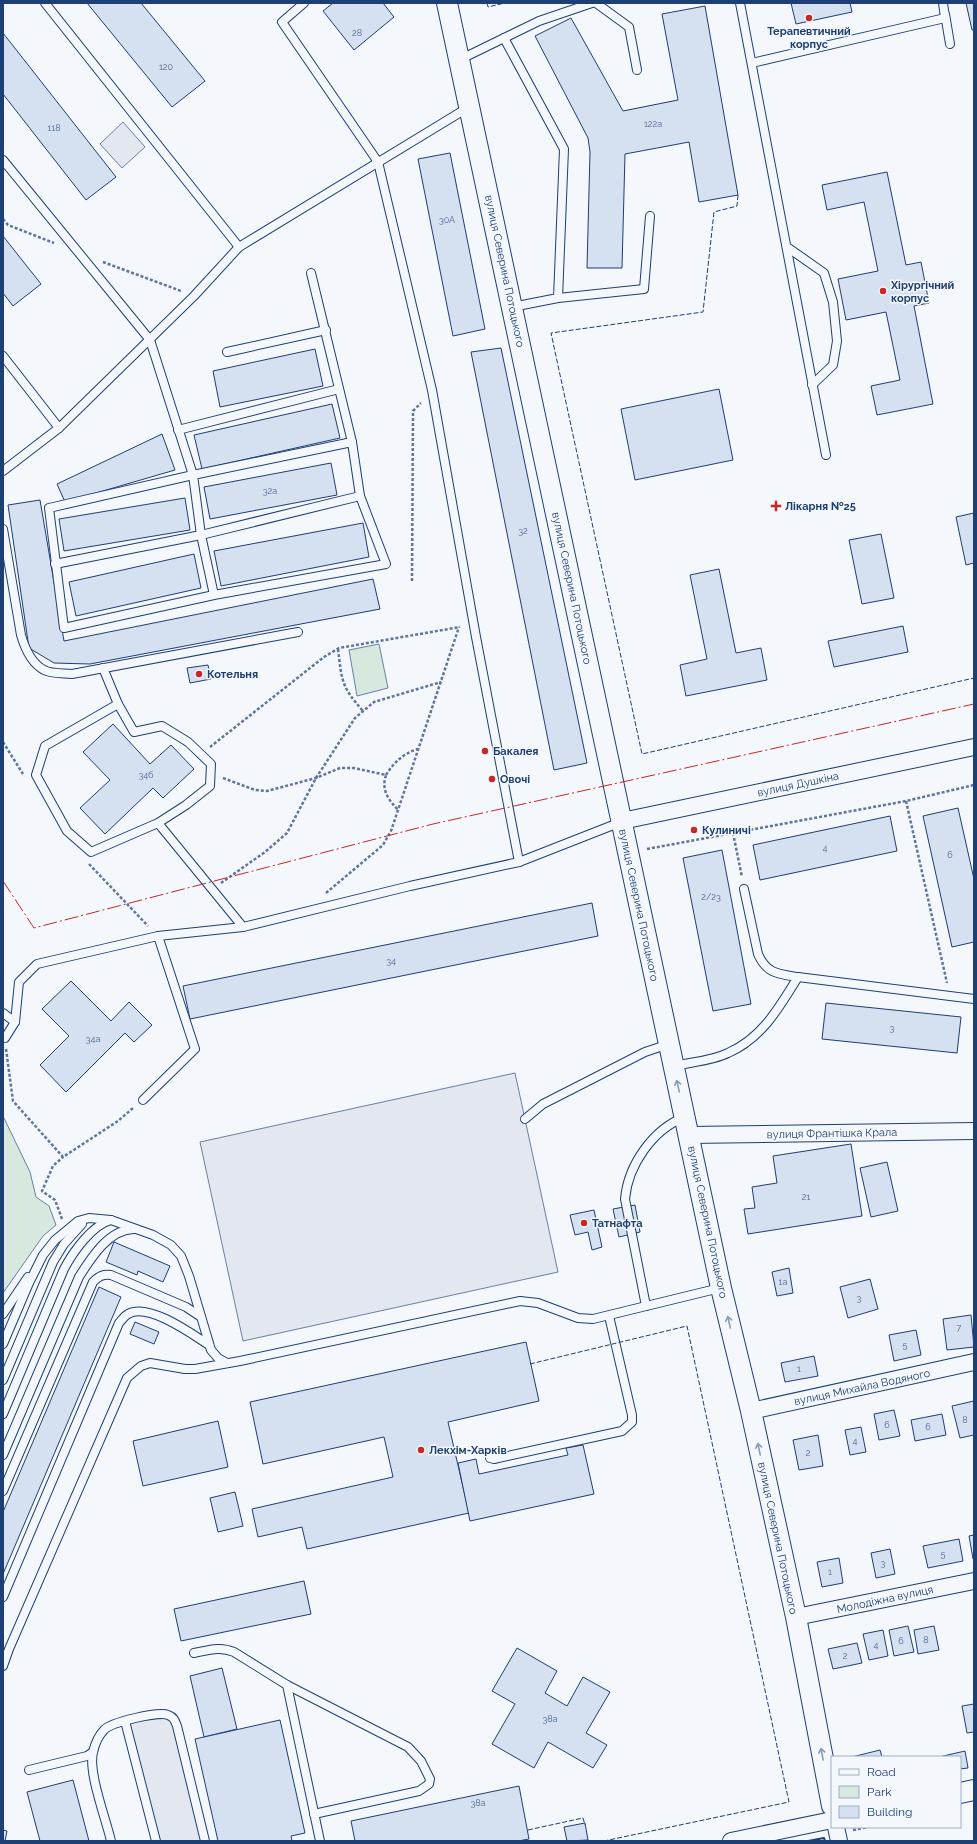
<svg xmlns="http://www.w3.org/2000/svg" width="977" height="1844" font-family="Raleway,sans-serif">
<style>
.green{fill:#d7e8df;stroke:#687fa3}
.parking{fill:#e3e8f0;stroke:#687fa3}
.building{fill:#d5e0f0;stroke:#1d3f73}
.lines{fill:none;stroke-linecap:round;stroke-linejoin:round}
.service-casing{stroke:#1d3f73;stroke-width:10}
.minor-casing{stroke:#1d3f73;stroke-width:18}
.tertiary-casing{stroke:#1d3f73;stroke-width:22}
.path{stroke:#5e769c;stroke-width:2.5;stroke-dasharray:3 2;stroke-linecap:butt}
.service{stroke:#f4f7fb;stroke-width:8}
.minor{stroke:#f4f7fb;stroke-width:16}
.tertiary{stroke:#f4f7fb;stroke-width:20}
.fence{stroke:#1d3f73;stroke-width:1;stroke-dasharray:5 2;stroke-linecap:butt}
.wall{stroke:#1d3f73;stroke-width:2}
.power{stroke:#c62828;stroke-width:1;stroke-dasharray:14 3 2 3;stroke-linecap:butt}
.oneway{stroke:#889bb7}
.poi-dot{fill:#c62828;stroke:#f4f7fb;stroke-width:1.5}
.labels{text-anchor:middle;stroke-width:3;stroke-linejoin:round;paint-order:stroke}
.number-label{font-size:9px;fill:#4b6792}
.poi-label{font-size:11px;font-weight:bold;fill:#1d3f73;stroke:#f4f7fb;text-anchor:start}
.street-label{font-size:11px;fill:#1d3f73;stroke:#f4f7fb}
</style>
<rect width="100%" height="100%" fill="#f4f7fb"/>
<!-- green -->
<g class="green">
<path d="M379,644L388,688L357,696L349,650Z"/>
<path d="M3,1116L30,1172L36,1197L49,1206L56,1225L43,1236L3,1293Z"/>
</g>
<!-- parking -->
<g class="parking">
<path d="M123,122L145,147L122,168L100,144Z"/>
<path d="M515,1073L558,1272L243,1341L200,1142Z"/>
<path d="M159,1713L173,1718L205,1841H156L125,1721Z"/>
</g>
<!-- building -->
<g class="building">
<path d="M87,3H141L205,81L172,107Z"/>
<path d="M333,3H383L394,17L354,50L323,11Z"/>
<path d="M791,3H850L852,12L796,24Z"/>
<path d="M966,3H974V30H972Z"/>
<path d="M705,6L738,195L699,202L689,142L625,154L622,268H587L590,152L588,138L535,36L571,18L623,111L678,100L662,14Z"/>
<path d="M3,33L116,177L86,200L3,94Z"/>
<path d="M450,153L485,329L453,336L418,159Z"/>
<path d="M887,172L906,265L921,262L929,303L914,306L933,404L877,415L871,386L900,380L886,312L846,320L838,279L878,271L864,202L827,210L822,185Z"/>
<path d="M3,236L41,284L13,306L3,293Z"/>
<path d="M501,348L587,763L554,770L471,352Z"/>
<path d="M315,349L323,386L220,407L213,371Z"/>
<path d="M719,389L733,460L635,480L621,409Z"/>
<path d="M332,404L340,438L202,469L194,435Z"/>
<path d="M162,434L175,470L65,502L57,484Z"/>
<path d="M331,463L337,495L210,519L204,487Z"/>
<path d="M185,498L190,530L64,551L59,519Z"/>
<path d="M40,500L64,641L373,579L380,609L90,664L54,663L29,648L8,505Z"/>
<path d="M974,513V563L966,565L956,517Z"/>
<path d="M363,523L369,557L221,586L214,551Z"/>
<path d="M881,534L894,598L862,604L849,540Z"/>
<path d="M194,554L201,588L76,616L69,582Z"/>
<path d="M719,569L736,653L761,648L767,680L686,696L680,665L707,659L690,575Z"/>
<path d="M903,626L908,652L834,667L828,641Z"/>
<path d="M208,665L211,679L190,683L187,668Z"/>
<path d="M113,724L150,764L171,745L194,769L163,798L153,788L105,834L80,808L110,780L83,752Z"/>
<path d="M958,808L974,879V942L952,947L923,816Z"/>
<path d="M890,816L897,851L760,880L753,845Z"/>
<path d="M722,850L751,1004L713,1011L683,858Z"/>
<path d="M592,903L598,936L190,1019L183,986Z"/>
<path d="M71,981L111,1021L129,1002L152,1025L134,1042L125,1033L66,1092L40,1065L69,1036L42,1009Z"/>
<path d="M826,1003L961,1017L957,1053L822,1039Z"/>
<path d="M851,1144L862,1216L748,1234L744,1209L755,1208L752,1187L777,1183L773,1156Z"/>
<path d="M887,1162L898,1211L871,1217L860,1168Z"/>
<path d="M635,1205L640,1232L619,1237L613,1209Z"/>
<path d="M594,1210L602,1247L592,1250L588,1232L575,1235L570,1215Z"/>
<path d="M114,1242L170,1266L163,1282L138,1271L137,1275L106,1262Z"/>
<path d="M789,1268L793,1293L777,1296L772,1272Z"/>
<path d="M870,1279L878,1309L848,1318L840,1287Z"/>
<path d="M99,1287L121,1297L3,1574V1512Z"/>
<path d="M971,1315L974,1347L947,1350L943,1319Z"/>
<path d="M135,1322L159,1332L154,1344L130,1334Z"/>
<path d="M916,1330L921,1355L894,1361L889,1335Z"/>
<path d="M526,1342L539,1401L448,1422L469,1513L307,1549L302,1527L258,1537L252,1509L393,1477L384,1437L263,1464L250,1402Z"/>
<path d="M814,1356L818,1376L785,1382L781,1363Z"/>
<path d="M974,1401V1435L960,1438L952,1406Z"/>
<path d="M894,1410L900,1436L879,1440L874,1414Z"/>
<path d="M942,1414L946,1435L915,1441L911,1420Z"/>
<path d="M218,1421L228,1467L143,1486L133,1441Z"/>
<path d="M861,1427L866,1452L850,1455L845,1430Z"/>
<path d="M818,1435L823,1466L799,1470L793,1440Z"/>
<path d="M583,1445L594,1494L470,1521L458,1463L476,1459L479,1474L568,1455L566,1448Z"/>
<path d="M235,1492L243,1526L218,1532L210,1498Z"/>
<path d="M974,1535V1559H973L969,1536Z"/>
<path d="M959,1539L963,1561L928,1568L923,1546Z"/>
<path d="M890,1549L895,1574L876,1578L871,1553Z"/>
<path d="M839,1558L843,1583L822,1587L817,1562Z"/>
<path d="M304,1581L311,1614L181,1641L174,1609Z"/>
<path d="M908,1626L914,1652L894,1656L889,1630Z"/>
<path d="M934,1626L939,1650L918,1654L914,1630Z"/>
<path d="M883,1630L888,1656L869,1660L863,1634Z"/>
<path d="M857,1643L862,1663L833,1669L828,1649Z"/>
<path d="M517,1648L557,1671L545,1693L567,1706L583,1677L610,1692L586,1733L607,1745L593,1768L548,1742L534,1768L492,1744L515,1704L492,1691Z"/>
<path d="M222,1668L237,1729L204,1737L190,1676Z"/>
<path d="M974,1704V1732L967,1733L962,1706Z"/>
<path d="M280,1720L305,1833L291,1836L292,1841H218L195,1739Z"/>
<path d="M880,1750L882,1757H852Z"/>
<path d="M965,1751L968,1768L960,1769V1757H939Z"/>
<path d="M73,1780L89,1841H40L27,1792Z"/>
<path d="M519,1786L529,1839L518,1841H355L351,1821Z"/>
<path d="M585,1823L588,1840L567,1841L564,1827Z"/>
<path d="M3,1830L7,1831L5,1841H3Z"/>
</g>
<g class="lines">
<defs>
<g id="service">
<path d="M45,3L239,247"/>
<path d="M596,3L629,27L637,70"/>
<path d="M740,3L826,455"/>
<path d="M945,14L950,44"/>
<path d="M504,38L564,149L558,298L512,307"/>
<path d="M459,60L539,21L592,3"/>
<path d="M752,63L945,18L943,3"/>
<path d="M3,160L150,340L193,475L201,535L214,595L386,564L360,496L352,442L193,475L49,508L64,628L214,595"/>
<path d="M787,247L824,273L833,302L837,341L833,365L812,385"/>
<path d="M311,273L352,442"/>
<path d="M558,298L644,289L650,216"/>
<path d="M227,352L326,330"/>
<path d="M3,356L59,428"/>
<path d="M178,430L339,389"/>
<path d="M3,471L59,428L194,296L239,247L469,107"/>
<path d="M3,529L21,635C25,649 31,663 44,670C51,674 64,673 72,674L298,632"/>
<path d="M55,564L201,535L360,496"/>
<path d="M103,668L118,704L134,732L162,726L188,742L211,764L210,786L186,805L158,823L243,927L410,886L519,862L476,637L432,390L378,162L282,22L304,3"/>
<path d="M118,704L45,746L36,775L67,831L91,852L158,823"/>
<path d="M519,862L621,822"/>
<path d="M798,977L974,999"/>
<path d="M3,1013L15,1022"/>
<path d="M5,1038L15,1022L19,982L37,964L158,936"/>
<path d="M674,1066C691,1062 712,1061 728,1053C762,1038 779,1008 798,977C778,974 767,974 758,954L744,889"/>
<path d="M143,1100L195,1049L158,936L243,927"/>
<path d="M525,1119L543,1104L645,1052L669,1044"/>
<path d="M646,1306L625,1199C628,1165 653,1129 685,1117"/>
<path d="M3,1314L28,1277"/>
<path d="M3,1344L29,1283L43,1255L55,1240L78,1221L89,1218L111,1220L153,1235L171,1245L181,1256L189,1276L211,1350L218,1358L227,1363"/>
<path d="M3,1380L53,1262L64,1244L82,1224"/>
<path d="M3,1414L64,1269C73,1252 92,1225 111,1220"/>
<path d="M3,1455L79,1277C91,1258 109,1229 134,1229"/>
<path d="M490,1458L494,1459L622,1431L632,1422V1415L609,1316"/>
<path d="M3,1491L93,1282C99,1276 103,1274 111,1275L186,1307L201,1317"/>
<path d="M3,1597L119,1323C122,1320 124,1316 128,1314C148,1302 192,1334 209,1345"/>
<path d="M194,1653C209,1650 220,1646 234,1652L287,1685L320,1841"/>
<path d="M3,1666L9,1649L127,1378L141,1366L150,1363L185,1369H195L240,1361L520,1301L538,1303L578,1318L593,1319L720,1288"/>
<path d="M287,1685L408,1747L421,1761L430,1779L429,1784L419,1791L314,1814"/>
<path d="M125,1721L156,1841"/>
<path d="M29,1770L87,1756L93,1752"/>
<path d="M111,1841C106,1819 88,1773 93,1752C95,1744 99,1735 104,1730C111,1722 159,1711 168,1715C174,1717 175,1721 177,1726L205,1841"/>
</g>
<g id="minor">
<path d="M622,821L974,747"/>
<path d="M689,1135L974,1131"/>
<path d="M751,1411L974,1362"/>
<path d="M796,1617L974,1581"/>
<path d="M836,1827L839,1841"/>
<path d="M731,1841L832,1820"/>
</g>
<g id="tertiary">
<path d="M447,3L721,1288L751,1411L796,1617L832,1806"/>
<path d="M960,1793L974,1790"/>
</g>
</defs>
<!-- service casing -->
<use href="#service" class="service-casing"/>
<!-- minor casing -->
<use href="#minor" class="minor-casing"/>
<!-- tertiary casing -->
<use href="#tertiary" class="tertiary-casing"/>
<!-- path -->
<g class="path">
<path d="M3,219L8,225L54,243"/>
<path d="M103,262L181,291"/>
<path d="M412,581L413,411L421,403"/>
<path d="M338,649C342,681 341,686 363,711"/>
<path d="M3,742L23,774"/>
<path d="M210,747L324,657L339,648L460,627"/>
<path d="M386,775C394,762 404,753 418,749"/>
<path d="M223,778L255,790L267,791L316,778L340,768H354L386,775C381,790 388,799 398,810"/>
<path d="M906,801L947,983"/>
<path d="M733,833L742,877"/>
<path d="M647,849L906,801L974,785"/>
<path d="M89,864L148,926"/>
<path d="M221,883L265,852L287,833L316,778L355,718L374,702L441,682"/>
<path d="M326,893L383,845L391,831L459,627"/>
<path d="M6,1049L13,1101L63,1157L118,1121L133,1108"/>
<path d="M62,1219L55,1200L42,1191L53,1166L63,1157"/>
<path d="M853,1830L868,1827"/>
</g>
<!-- service -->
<use href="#service" class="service"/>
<!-- minor -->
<use href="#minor" class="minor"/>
<!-- tertiary -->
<use href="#tertiary" class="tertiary"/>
<!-- fence -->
<g class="fence">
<path d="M487,3L488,7L505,3"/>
<path d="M738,195L737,206L714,212L703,312L551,333L642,754L974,678"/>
<path d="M530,1364L687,1326L789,1802L604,1841"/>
<path d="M528,1830L583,1818L585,1825"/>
</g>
<!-- wall -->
<path class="wall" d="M808,1841L824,1838L825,1841"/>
<!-- power -->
<path class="power" d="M3,881L34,928L433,824L974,704"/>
</g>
<!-- one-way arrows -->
<defs><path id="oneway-shaft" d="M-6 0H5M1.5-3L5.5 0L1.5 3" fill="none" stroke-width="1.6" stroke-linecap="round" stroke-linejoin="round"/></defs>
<g class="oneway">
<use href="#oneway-shaft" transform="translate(678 1086) rotate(-103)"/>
<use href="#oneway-shaft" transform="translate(729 1322) rotate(-103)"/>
<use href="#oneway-shaft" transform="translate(759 1449) rotate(-102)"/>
<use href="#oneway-shaft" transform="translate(822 1754) rotate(-101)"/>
</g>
<!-- markers -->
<g class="poi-dot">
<circle cx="809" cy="18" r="4"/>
<circle cx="883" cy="291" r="4"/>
<path d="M774 500h4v4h4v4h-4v4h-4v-4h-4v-4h4z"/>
<circle cx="199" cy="674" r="4"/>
<circle cx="485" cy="751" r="4"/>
<circle cx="492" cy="779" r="4"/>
<circle cx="694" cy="830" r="4"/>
<circle cx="584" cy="1223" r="4"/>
<circle cx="421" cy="1450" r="4"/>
</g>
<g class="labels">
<!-- number labels -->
<g class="number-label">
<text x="357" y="36">28</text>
<text x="166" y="70">120</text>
<text x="653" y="127">122а</text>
<text x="54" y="131">118</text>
<text x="447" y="223">30А</text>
<text x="270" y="494">32а</text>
<text x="523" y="534">32</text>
<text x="146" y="778">34б</text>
<text x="825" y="851">4</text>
<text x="950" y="858">6</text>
<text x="711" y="900">2/23</text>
<text x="391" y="964">34</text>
<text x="892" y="1031">3</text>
<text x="93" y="1042">34а</text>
<text x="806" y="1200">21</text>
<text x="783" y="1285">1а</text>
<text x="859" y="1301">3</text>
<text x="959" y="1331">7</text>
<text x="905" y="1348">5</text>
<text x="799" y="1372">1</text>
<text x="965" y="1423">8</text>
<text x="887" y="1428">6</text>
<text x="928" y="1430">6</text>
<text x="855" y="1444">4</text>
<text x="808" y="1456">2</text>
<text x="943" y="1557">5</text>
<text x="883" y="1566">3</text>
<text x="830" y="1575">1</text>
<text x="926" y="1643">8</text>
<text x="901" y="1644">6</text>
<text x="876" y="1648">4</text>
<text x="845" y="1659">2</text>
<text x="550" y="1722">38а</text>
<text x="478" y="1806">38а</text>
</g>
<!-- poi labels -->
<g class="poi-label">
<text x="809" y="35" text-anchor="middle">Терапевтичний<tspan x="809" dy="13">корпус</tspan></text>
<text x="891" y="289">Хірургічний<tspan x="891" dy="13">корпус</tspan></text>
<text x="785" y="510">Лікарня №25</text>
<text x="207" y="678">Котельня</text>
<text x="493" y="755">Бакалея</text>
<text x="500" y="783">Овочі</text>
<text x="702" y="834">Кулиничі</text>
<text x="592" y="1227">Татнафта</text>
<text x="429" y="1454">Лекхім-Харків</text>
</g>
<!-- street labels -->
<g class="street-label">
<text transform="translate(505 271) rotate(78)" y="4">вулиця Северина Потоцького</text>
<text transform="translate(572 588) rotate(78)" y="4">вулиця Северина Потоцького</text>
<text transform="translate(798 784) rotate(-12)" y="4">вулиця Душкіна</text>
<text transform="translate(639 905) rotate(78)" y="4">вулиця Северина Потоцького</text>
<text transform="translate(832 1133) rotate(-1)" y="4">вулиця Франтішка Крала</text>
<text transform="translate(708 1222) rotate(78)" y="4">вулиця Северина Потоцького</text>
<text transform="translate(862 1387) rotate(-12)" y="4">вулиця Михайла Водяного</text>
<text transform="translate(778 1538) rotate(78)" y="4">вулиця Северина Потоцького</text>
<text transform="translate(885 1599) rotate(-12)" y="4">Молодіжна вулиця</text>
</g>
</g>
<!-- border -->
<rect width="977" height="1844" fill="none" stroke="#1d3f73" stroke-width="8"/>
<!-- legend -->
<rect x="831" y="1756" width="130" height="72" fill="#f4f7fb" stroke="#9eadc5"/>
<rect x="839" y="1769" width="20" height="6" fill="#f4f7fb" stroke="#9eadc5"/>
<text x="867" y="1776" font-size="12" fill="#1d3f73">Road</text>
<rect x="839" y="1786" width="20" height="12" fill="#d7e8df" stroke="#9eadc5"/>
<text x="867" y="1796" font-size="12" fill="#1d3f73">Park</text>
<rect x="839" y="1806" width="20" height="12" fill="#d5e0f0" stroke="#9eadc5"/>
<text x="867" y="1816" font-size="12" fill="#1d3f73">Building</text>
</svg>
